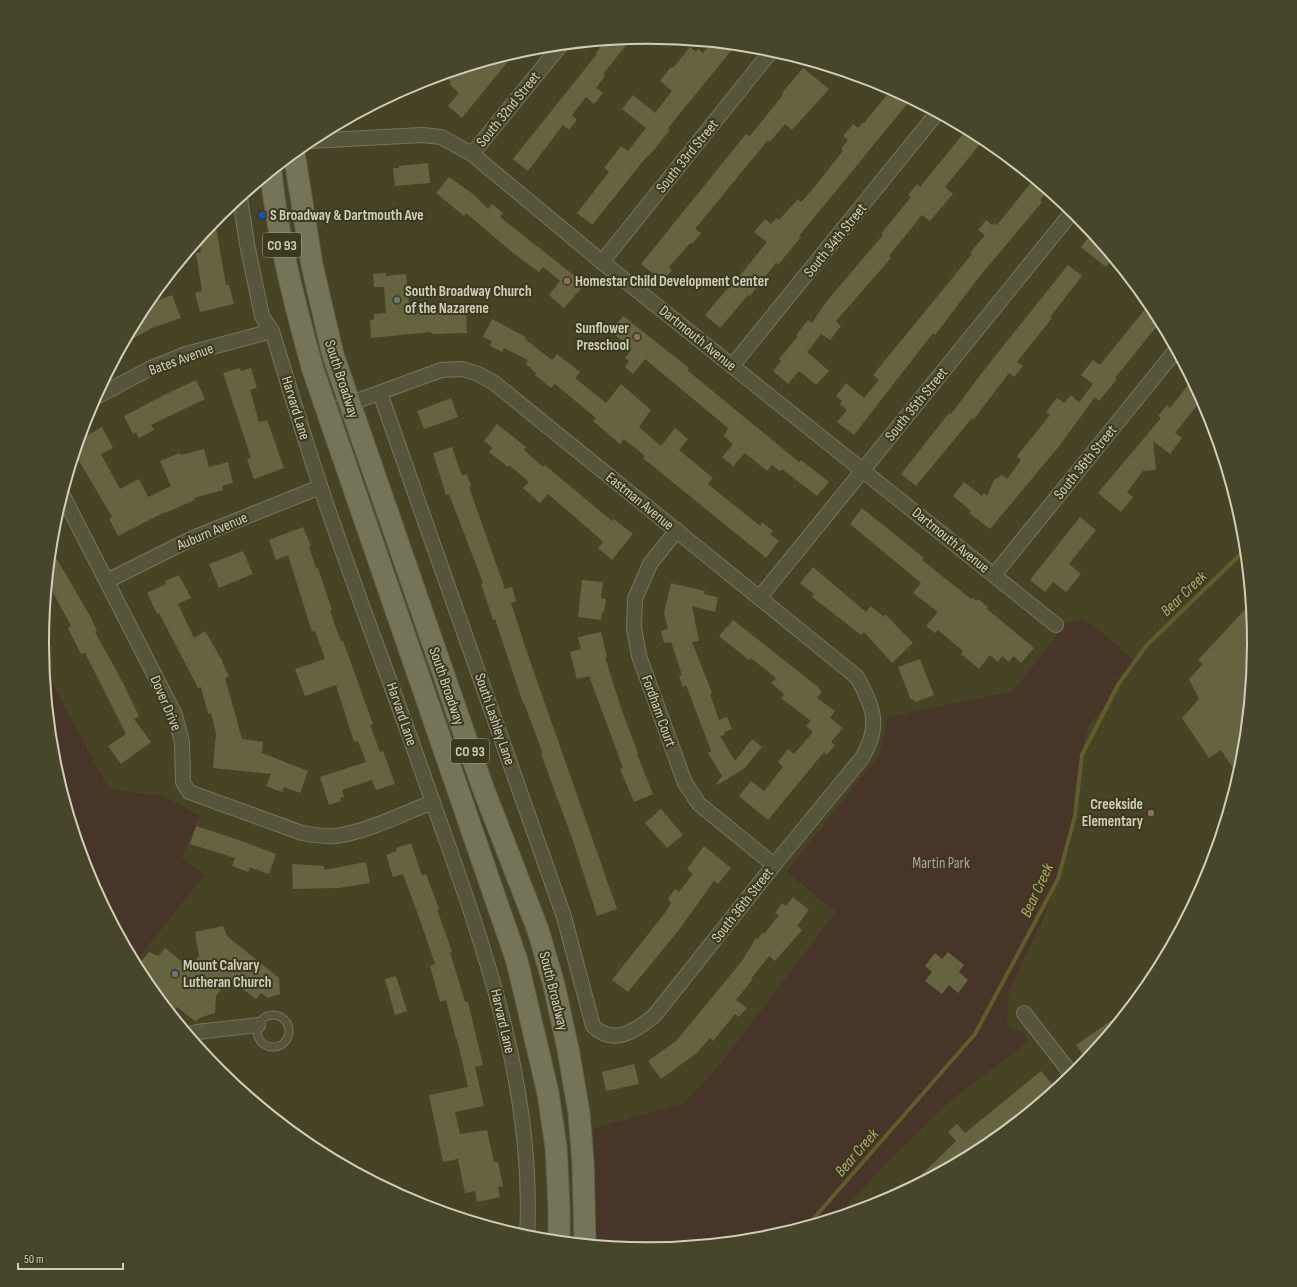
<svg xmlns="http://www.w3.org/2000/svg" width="1297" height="1287" font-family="'Sofia Sans Condensed',sans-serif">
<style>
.green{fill:#473627}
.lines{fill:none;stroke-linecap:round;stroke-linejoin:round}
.stream{stroke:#605d2b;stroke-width:4}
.building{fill:#666341}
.service-casing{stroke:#76745b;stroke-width:9}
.minor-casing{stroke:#76745b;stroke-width:16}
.primary-casing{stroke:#626046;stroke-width:23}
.service{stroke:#56543a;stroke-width:7}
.minor{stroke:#56543a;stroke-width:14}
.primary{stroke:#757358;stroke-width:21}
.transit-dot{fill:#1a4fb4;stroke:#3b391e;stroke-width:1.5}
.education-dot{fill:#8d6e63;stroke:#3b391e;stroke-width:1.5}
.worship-dot{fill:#6b7280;stroke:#3b391e;stroke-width:1.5}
.labels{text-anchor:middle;stroke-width:4;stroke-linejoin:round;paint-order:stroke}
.shield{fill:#3b391e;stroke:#a3a18a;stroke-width:1}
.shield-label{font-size:14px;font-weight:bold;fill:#cfceb8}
.street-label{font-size:15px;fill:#cfceb8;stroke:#3b391e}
.poi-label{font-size:15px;font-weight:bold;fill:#cfceb8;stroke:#3b391e;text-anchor:start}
.park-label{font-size:15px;fill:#be99a8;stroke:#3b391e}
.water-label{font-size:16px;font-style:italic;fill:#b1ac6e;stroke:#3b391e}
.rim{fill:none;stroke:#cfceb8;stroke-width:2}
</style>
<rect width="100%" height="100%" fill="#464425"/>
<!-- green -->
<g class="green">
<path d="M1084,620L1103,633L1137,663L1087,729L1075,788L1071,844L1044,917L1009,991L1007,1027L1023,1032L1028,1042L950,1101L886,1163L837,1217L767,1238L648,1250L596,1245L594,1128L682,1104L718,1067L836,912L786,872L879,755L885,734L887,717L1013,691L1067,622Z"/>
<path d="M44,668L109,789L164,796L200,816L182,857L204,875L135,963L88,875L54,762Z"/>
</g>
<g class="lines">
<!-- stream -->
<path class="stream" d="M807,1226L975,1034L1058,879L1075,816L1082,755L1118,685L1146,646L1246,549"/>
</g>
<!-- building -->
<g class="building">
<path d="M631,39L603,74L605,76L596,88L603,93L594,104L586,97L572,115L577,120L569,130L563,125L528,171L513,159L597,54L596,53L605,41Z"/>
<path d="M711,43L735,46L668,128L670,130L649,156L648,155L592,225L577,213L609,172L604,168L621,146L628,151L646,128L622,109L633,95L655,113L672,91L660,81L671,67L673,68L690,47L696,52L698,49L703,53Z"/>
<path d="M514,54L462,118L448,106L459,93L449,84L451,82L443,75Z"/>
<path d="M803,68L829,89L792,130L785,124L770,142L768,140L695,229L701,233L692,244L690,243L669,267L672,270L664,279L659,275L657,277L641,264L746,134L749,137L783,95L782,93Z"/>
<path d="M891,90L908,103L799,236L801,237L778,265L776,263L750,296L748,295L720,328L705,315L728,288L729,289L767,242L754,232L765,219L771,224L777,218L779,220L798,199L801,202L811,191L843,151L841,149L848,140L843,136L853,124L858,128L863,122L864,123Z"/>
<path d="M967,129L984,139L945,187L953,194L930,221L922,215L889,256L891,258L836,321L841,326L830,340L821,334L807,352L829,371L816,385L799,371L788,384L773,371L781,361L779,359L798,336L796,335L808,320L812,323L826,302L883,235L881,234L911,197L908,195L917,184L920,187Z"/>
<path d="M428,163L430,183L395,186L393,168H399V166Z"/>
<path d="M449,177L473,194L488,209L492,204L503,213L500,217L585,284L564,308L549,295L560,281L543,267L539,272L513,253L466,213L464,216L436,193Z"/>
<path d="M1034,179L1048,191L1040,200L1042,202L980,276L935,335L933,333L854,435L837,422L847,410L840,404L842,401L836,396L846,383L864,398L879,380L873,375L972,254L970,253L985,235L978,230L986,220L992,225L994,223L997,225Z"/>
<path d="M215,221L226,285H229L234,304L200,312L195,293L202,291L196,253L201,252L199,240Z"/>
<path d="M1092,233L1113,258L1106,267L1081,247Z"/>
<path d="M1068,265L1082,276L1050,317L1052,318L1017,362L1023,366L1014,377L1009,373L974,419L972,418L916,486L901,474L949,413L951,414L988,365Z"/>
<path d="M386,273V276L406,274L410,314L466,312L467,333L431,334V332L371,338L370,320L374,319V314L386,313L384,287H374L373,274Z"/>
<path d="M154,295L156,301L172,295L181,318L152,328L125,343L144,306Z"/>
<path d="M1150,303L1161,321L1115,378L1117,379L1099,401L1095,397L1060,445L990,529L969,513L971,511L953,496L964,482L982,496L984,493L987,496L994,480L1002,475L1007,479L1021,460L1017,456L1050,415L1046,412L1057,398L1064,403L1071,395L1079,402L1093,384L1081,375L1093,360L1100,365Z"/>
<path d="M623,316L689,368L687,370L799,462L801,460L829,482L817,496L782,469L780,471L772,465L767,471L745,453L733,466L722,457L733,444L724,436L728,428L645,359L633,374L625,367L629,361L625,358L632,349L614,334L618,328L615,326Z"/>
<path d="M492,319L526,337L525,339L552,360L557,354L580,372L575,378L606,403L621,384L651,410L639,427L661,446L675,428L688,439L679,450L713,478L708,484L760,526L762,522L773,531L770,534L779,541L766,558L643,458L645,456L624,439L620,444L593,421L596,418L555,384L551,388L535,375L536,373L526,364L528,360L504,348L502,352L490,346L492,341L483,337Z"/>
<path d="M240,368L241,371L251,368L257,388L250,390L259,422L267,420L284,468L254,479L247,459L251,458L223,373Z"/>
<path d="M196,380L205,399L151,425L154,430L139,438L136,432L133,434L124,416L162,396Z"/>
<path d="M1192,380L1202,399L1175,433L1182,438L1170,454L1153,441L1156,470L1143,471L1127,492L1133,497L1121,512L1098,493L1161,418L1158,416L1167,405L1170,408Z"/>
<path d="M451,398L458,417L424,429L417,411Z"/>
<path d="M497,424L526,447L524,450L543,467L545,465L612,521L614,519L633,534L612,560L598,548L603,542L599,538L548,494L540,503L523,488L529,482L509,465L508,467L489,452L493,448L484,441Z"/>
<path d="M102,427L113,448L101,454L120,489L139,479L148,497L171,486L160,461L180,453L181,455L204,449L209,467L228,462L233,483L222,486L223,490L194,498L195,500L165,513V512L118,536L109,519L112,517L75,454L79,440Z"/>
<path d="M452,447L462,476L467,474L471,487H469L505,589L512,587L516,601L511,603L528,655L617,909L597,916L572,838L541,754H543L524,703H523L495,619L493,620L481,584L483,583L449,494L446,495L433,453Z"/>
<path d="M862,508L924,558L922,560L971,599L973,598L977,601L978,599L988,607L987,609L1034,648L1021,663L1014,656L1009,662L1002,656L998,662L990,655L979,669L961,654L963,651L938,630L935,633L926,626L938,612L913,593L921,583L850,524Z"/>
<path d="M1080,517L1096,530L1069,564L1081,574L1066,592L1053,582L1045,592L1030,580Z"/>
<path d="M303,527L311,546L309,547L316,568H318L332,610H330L334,623L341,641H343L373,724L370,725L380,752L383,751L395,784L376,790L372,780L342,790L344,797L340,798L341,801L329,805L320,777L366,762L358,741L354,742L336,685L305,696L295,669L325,659L315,631L312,632L288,555L276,560L269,540Z"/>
<path d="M51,549L90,616L97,631L95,632L122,681L139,716L134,719L151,742L121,764L108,746L126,734L85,653L81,654L68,628L71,626L48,583Z"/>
<path d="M243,551L253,574L219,588L209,564Z"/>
<path d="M813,567L866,612L871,606L884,617L885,614L913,643L892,663L864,632L861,635L812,597L814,594L800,583Z"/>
<path d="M179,575L191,598L178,604L194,638L205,631L223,662H222L229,676L225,678L242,739L263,742L262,753L308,771L300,793L284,787L282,792L266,786L271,774L213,768L216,733L211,713L208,714L201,687L198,688L159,613L157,614L147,593L166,584L165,581Z"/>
<path d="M582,580L603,582L601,598L606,599L604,612L602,611L601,620L578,617Z"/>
<path d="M671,583L705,591L704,594L718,597L715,612L692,606L699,641L692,642L712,693L710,694L719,720L727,717L732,729L724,732L725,735L720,736L735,761L752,739L762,747L745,768L717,785L716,784L722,776L708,753L711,751L686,685L683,687L679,676L682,675L671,642L664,643L661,631L668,629L664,613Z"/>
<path d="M1251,603L1255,644L1243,762L1239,777L1221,750L1209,758L1182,718L1199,699L1189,679L1203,664L1198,660Z"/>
<path d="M733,620L817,686L822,692L817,698L835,711L830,718L843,728L831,742L835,745L827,755L824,752L768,820L739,796L751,781L764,791L783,767L778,762L788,749L794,754L813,732L806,726L811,721L781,698L784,694L771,683L776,678L751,658L749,660L719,636Z"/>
<path d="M601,632L607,657H605L622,711L638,753L637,754L653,794L634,802L620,769L623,768L589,676L577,679L570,652L581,649L578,637Z"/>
<path d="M920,659L934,695L915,702L913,699L911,700L898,667Z"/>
<path d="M661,809L683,835L667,848L645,823Z"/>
<path d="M196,826L233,838L276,854L269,874L250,867L248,872L232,866L235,858L190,844Z"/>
<path d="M411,843L422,876L426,874L439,909H437L452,952H450L465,1002H468L483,1065L475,1067L484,1106L455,1112L460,1134L487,1130L494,1162H498L503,1186L498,1187L500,1197L477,1202L475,1191L465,1193L458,1159L443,1162L429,1095L468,1087L457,1039H456L446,1000L440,1002L430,966L435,964L421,923L403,874L393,877L386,855L397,851L396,848Z"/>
<path d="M704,846L731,868L718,884L714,881L678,931L628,992L612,980L668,909L671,902L668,899L675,889L679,892L693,874L687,869Z"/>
<path d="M366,862L370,883L339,888L293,889L292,864L324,866V870Z"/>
<path d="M793,897L809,910L797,926L802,930L775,961L769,956L751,979L752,980L736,1000L747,1008L739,1017L735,1014L713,1041L710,1038L697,1053L661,1079L648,1061L676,1041L742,961L756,938L758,939L763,932L764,934L779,915L775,913L782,903L786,906Z"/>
<path d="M223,926L227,936L279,978L280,994L268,998L261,993L256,999L229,979L216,996L215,1013L199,1018L196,1022L177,1007L175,1009L165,1001L166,999L147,983L142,977L147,971L140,963L149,952L158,956L165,948L190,968L199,956L195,932Z"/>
<path d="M948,952L964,965L959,972L968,980L958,993L949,985L942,994L925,981L932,972L925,966L935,953L942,959Z"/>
<path d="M396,976L407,1011L395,1015L385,979Z"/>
<path d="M1125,1011L1126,1013L1087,1060L1076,1045Z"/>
<path d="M634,1064L639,1084L606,1091L602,1072Z"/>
<path d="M1041,1071L1053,1085L1020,1112L1021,1113L973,1155L915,1185L913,1183L956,1141L948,1132L957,1124L965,1133Z"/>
</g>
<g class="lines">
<defs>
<circle id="service" cx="273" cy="1031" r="16"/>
<g id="minor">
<path d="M310,141L422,135L441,137L472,154L602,262L1056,625"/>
<path d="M472,154L560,46"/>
<path d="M240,198L247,244L262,316L272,331C288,383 303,434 320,485C352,583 390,679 424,777C476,925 536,1077 527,1237"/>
<path d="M602,262L772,50"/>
<path d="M732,366L937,113"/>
<path d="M96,397L149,369L186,354L272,331"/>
<path d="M327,412L441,370L463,369L478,374L493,382L857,677C874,708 881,726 862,758L774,865L654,1016C635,1031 614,1046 593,1026L564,917L380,393"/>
<path d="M63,496L175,715L182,742L183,782L189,792L302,833C313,835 324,837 336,836C369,831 402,814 433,802"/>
<path d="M677,530L650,564L635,599L634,628L639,656L685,783L699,804L774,865"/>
<path d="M994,575L1176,350"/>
<path d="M107,581L193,538L320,487"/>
<path d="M760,597L1073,211"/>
<path d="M1024,1013L1073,1076"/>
<path d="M189,1035L197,1032L258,1025"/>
</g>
<g id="primary">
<path d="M294,153L312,265L333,355L483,788L538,930L554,985L568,1049L579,1113L583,1163L585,1244"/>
<path d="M271,173C278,240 295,305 313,370L517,961L548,1093L556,1147L559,1207V1241"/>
</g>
</defs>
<!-- service casing -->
<use href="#service" class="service-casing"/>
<!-- minor casing -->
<use href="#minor" class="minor-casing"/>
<!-- primary casing -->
<use href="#primary" class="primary-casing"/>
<!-- service -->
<use href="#service" class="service"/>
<!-- minor -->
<use href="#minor" class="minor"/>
<!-- primary -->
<use href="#primary" class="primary"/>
</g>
<!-- markers -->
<rect class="transit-dot" x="258" y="211" width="8" height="8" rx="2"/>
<g class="education-dot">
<circle cx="567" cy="281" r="4"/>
<circle cx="637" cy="337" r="4"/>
<circle cx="1151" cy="813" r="4"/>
</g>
<g class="worship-dot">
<circle cx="397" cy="300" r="4"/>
<circle cx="175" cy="974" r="4"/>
</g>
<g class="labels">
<!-- shield labels -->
<g class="shield">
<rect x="263" y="233" width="38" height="24" rx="3"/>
<rect x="451" y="739" width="38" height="24" rx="3"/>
</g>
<g class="shield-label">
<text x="282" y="250">CO 93</text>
<text x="470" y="756">CO 93</text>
</g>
<!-- street labels -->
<g class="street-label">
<text transform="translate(508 109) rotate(-51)" y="5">South 32nd Street</text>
<text transform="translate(687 156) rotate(-51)" y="5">South 33rd Street</text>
<text transform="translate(835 240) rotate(-51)" y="5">South 34th Street</text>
<text transform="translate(698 338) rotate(39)" y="5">Dartmouth Avenue</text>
<text transform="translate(181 359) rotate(-20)" y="5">Bates Avenue</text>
<text transform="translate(342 379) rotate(72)" y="5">South Broadway</text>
<text transform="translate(916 404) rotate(-51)" y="5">South 35th Street</text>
<text transform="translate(296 408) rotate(73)" y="5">Harvard Lane</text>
<text transform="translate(1085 462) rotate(-51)" y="5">South 36th Street</text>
<text transform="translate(640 501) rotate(39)" y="5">Eastman Avenue</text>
<text transform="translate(212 531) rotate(-23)" y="5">Auburn Avenue</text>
<text transform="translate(951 540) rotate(39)" y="5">Dartmouth Avenue</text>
<text transform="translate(447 686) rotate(71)" y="5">South Broadway</text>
<text transform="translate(166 703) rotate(67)" y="5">Dover Drive</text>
<text transform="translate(659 711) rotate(70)" y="5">Fordham Court</text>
<text transform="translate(402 714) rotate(71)" y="5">Harvard Lane</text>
<text transform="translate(495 719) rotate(71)" y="5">South Lashley Lane</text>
<text transform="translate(742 905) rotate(-52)" y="5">South 36th Street</text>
<text transform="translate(554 991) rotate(76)" y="5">South Broadway</text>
<text transform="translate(503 1021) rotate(77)" y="5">Harvard Lane</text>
</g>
<!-- poi labels -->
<g class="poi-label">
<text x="270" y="220">S Broadway &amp; Dartmouth Ave</text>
<text x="575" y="286">Homestar Child Development Center</text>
<text x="405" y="296">South Broadway Church<tspan x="405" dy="17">of the Nazarene</tspan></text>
<text x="629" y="333" text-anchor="end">Sunflower<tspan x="629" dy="17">Preschool</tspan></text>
<text x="1143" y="809" text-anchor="end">Creekside<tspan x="1143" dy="17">Elementary</tspan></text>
<text x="183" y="970">Mount Calvary<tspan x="183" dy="17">Lutheran Church</tspan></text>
</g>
<!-- park labels -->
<g class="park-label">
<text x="941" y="868">Martin Park</text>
</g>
<!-- water labels -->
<g class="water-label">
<text transform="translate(1183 593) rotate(-44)" y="6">Bear Creek</text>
<text transform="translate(1036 890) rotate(-65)" y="6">Bear Creek</text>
<text transform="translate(856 1152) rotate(-49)" y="6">Bear Creek</text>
</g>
</g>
<!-- crop -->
<path d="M0 0H1297V1287H0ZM49 643a599 599 0 1 1 1198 0a599 599 0 1 1-1198 0Z" fill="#47452a" fill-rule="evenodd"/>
<path class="rim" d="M49 643a599 599 0 1 1 1198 0a599 599 0 1 1-1198 0Z"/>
<!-- scale -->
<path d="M18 1263v6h105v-6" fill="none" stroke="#cfceb8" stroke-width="2"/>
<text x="24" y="1263" font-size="12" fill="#cfceb8" stroke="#3b391e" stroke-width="3" paint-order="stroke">50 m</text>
</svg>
